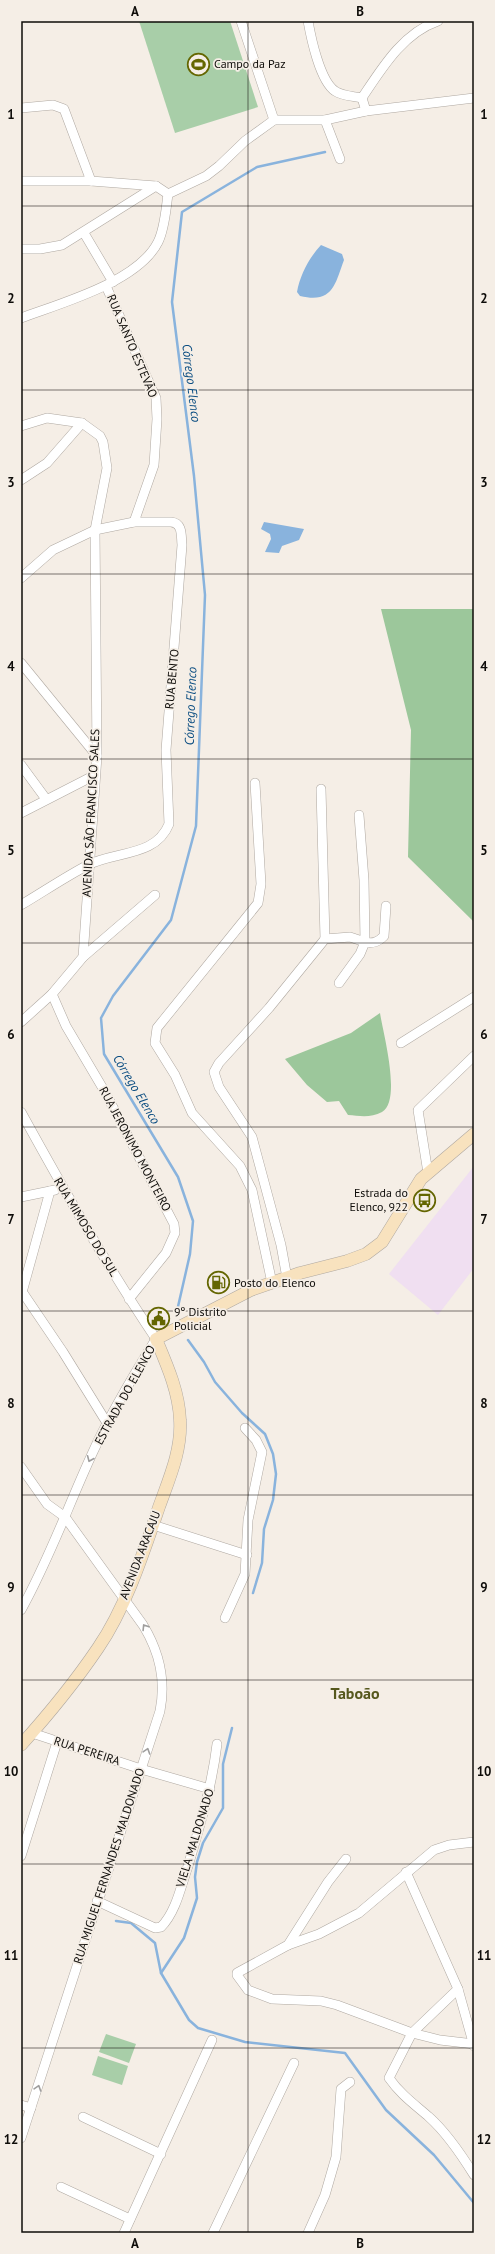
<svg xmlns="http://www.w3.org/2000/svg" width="495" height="2254" font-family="'PT Sans',sans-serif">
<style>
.education{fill:#f0dff1}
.green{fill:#a8cea8}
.forest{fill:#9cc79b}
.water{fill:#89b3dd}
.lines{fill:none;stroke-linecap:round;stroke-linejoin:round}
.stream{stroke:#89b3dd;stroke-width:2.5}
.street-casing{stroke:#afa8a1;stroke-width:10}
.secondary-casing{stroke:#afa8a1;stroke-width:13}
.street{stroke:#fff;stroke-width:9}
.secondary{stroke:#f8e2be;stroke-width:12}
.oneway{stroke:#9f9e9d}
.grid{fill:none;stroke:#0e0c09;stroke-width:1;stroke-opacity:0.55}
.labels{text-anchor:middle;stroke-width:3.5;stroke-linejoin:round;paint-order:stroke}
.poi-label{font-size:12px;fill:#0e0c09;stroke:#f5eee6;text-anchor:start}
.street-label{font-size:12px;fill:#0e0c09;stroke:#f5eee6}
.water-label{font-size:13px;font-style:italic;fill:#0c4e82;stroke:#f5eee6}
.district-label{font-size:16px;font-weight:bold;fill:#56581d;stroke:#f5eee6}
.neatline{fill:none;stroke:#0e0c09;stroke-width:1.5}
.grid-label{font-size:13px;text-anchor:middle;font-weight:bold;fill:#0e0c09}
</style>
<rect width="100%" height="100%" fill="#f5eee6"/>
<!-- education -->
<path class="education" d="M474,1166V1268L438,1315L389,1274Z"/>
<!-- green -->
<g class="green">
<path d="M139,21H230L258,107L175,133Z"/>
<path d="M106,2034L136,2044L129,2063L99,2052Z"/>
<path d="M98,2056L128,2066L122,2085L92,2075Z"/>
</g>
<!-- forest -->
<g class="forest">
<path d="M381,609H474V922L408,857L411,730Z"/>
<path d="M380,1013C383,1033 402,1100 382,1112C371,1118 360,1116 348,1115L339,1101L327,1102L307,1085L285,1059L351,1033Z"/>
</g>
<!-- water -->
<g class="water">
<path d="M321,245L342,254L344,260C335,284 333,304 300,296L297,292C300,275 309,258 321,245Z"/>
<path d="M264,522L304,529L299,540L282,546L279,553L265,552L271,539L270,534L261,529Z"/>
</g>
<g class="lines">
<!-- stream -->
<g class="stream">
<path d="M177,1311L190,1254L193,1221L178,1177L104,1054L101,1018L113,996L171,920L196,826L205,595L194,476L172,302L182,212L257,167L325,152"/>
<path d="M188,1340L204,1362L215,1382L242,1413L265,1434L273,1454L276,1474L273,1500L264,1529L262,1563L253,1593"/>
<path d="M116,1921L131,1923L155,1943L161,1973L189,2020L198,2028L245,2042L345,2053L386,2110L434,2155L474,2203"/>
<path d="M161,1973L184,1938L197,1898L195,1877L197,1862L203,1843L223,1808V1764L232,1728"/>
</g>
<defs>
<g id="street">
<path d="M241,21L274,120"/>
<path d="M308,21C311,38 320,81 335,91C342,96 353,96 362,98"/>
<path d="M21,108L53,105L64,109L91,181"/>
<path d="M366,111L362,98C382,68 403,33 438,21"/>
<path d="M325,120L340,159"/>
<path d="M21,181H91L156,186L168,194"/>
<path d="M84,233L113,282"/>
<path d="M21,249H40L62,245L156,186"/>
<path d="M106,286L156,398L157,419L154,465L134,522"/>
<path d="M21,318C61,303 138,282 158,242C165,228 166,208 168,194L206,176L219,166L245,141L274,120H325L366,111L474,98"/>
<path d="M21,426L47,418L82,423L100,436L103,442L107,468L95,530L97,756L83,957L52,994L21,1022"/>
<path d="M21,480L47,463L82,423"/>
<path d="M21,578L53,550L95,530L134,522H171C183,523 181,536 182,545L166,750L169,824C156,857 115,851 88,865C65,877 43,892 21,905"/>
<path d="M21,663L97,756"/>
<path d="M21,765L46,799"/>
<path d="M255,783L261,884L258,903L157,1028L155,1043L175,1075L192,1113L240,1166L252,1190L272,1283"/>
<path d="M321,789L325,939"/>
<path d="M21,813L95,775"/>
<path d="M83,957L155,895"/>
<path d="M339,983L360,954L365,942C373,944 378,942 384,936L386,906"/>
<path d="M52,994L66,1026L105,1092L174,1224L175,1233L166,1253L129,1299"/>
<path d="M401,1043L474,997"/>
<path d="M21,1112C64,1190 107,1266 156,1339C133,1376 110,1414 92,1454C68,1506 49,1560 21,1610"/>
<path d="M428,1173L418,1110L474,1056"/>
<path d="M21,1197L55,1190"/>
<path d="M287,1278L281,1245L252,1137L219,1087L214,1072L219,1063L269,1008L325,939L350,937L365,942L364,880L359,815"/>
<path d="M21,1290L63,1352L107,1423"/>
<path d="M21,1296L50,1191"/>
<path d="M21,1467L47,1504L65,1517L143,1625C160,1653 166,1680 160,1711L21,2138"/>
<path d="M153,1525L247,1555"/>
<path d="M225,1618L245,1574L248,1520L262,1452L256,1440L245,1428"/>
<path d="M32,1733L141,1769L210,1789"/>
<path d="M21,1856L57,1742"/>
<path d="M346,1859L328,1882L288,1945L237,1973V1975L248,1990L272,1999L321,2001L337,2005L412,2033L440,2040L474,2044"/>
<path d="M406,1872L458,1989L474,2046"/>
<path d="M97,1901L155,1928L161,1927C176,1912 181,1886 188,1866C200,1825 212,1786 217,1744"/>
<path d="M288,1945L319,1934L359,1913L434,1850L449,1845L474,1842"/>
<path d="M458,1989L412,2033L389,2078C400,2094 414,2104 429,2117C447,2133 461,2154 474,2175"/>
<path d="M21,2105L31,2108"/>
<path d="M83,2117L161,2154"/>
<path d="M61,2187L130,2219"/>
<path d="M124,2233L212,2040"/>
<path d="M213,2233L294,2063"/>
<path d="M308,2233L325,2195L336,2157L341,2089L350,2082"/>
</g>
<path id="secondary" d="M21,1745C48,1715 75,1682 98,1648C126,1607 143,1554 159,1507C169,1479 182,1450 180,1420C179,1392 167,1365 156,1339L251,1290L300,1273L347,1261L366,1254L382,1242L421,1179L474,1134"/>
</defs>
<!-- street casing -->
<use href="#street" class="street-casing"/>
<!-- secondary casing -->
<use href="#secondary" class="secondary-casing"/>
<!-- street -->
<use href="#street" class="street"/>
<!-- secondary -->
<use href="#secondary" class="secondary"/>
</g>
<!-- one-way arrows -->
<defs><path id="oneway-chevron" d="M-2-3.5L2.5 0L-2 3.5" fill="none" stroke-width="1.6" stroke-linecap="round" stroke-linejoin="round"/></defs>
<g class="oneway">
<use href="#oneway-chevron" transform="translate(90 1459) rotate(113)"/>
<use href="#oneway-chevron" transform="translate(145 1627) rotate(-122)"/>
<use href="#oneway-chevron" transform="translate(147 1751) rotate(-72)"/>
<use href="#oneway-chevron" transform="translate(38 2088) rotate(-72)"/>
</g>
<!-- grid -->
<path class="grid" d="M248,21V2233M21,206H474M21,390H474M21,574H474M21,759H474M21,943H474M21,1127H474M21,1311H474M21,1495H474M21,1680H474M21,1864H474M21,2048H474"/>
<!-- icons -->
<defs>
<symbol id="stadium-ring" viewBox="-11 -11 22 22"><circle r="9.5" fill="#f5eee6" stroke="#646601" stroke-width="1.5"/><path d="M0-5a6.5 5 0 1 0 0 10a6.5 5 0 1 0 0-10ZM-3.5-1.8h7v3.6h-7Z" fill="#646601"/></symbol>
<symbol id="bus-ring" viewBox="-11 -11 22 22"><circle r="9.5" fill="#f5eee6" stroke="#646601" stroke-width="1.5"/><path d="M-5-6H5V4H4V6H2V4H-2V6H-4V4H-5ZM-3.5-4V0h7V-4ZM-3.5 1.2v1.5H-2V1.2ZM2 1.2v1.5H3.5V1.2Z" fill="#646601"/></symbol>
<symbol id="fuel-ring" viewBox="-11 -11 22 22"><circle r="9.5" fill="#f5eee6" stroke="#646601" stroke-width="1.5"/><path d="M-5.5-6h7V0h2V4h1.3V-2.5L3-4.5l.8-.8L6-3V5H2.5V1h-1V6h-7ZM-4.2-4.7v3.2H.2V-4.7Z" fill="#646601"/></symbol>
<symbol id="civic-ring" viewBox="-11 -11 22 22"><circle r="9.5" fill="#f5eee6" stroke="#646601" stroke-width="1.5"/><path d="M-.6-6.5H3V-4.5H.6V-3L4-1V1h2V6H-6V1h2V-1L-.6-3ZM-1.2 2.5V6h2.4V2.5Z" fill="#646601"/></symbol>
</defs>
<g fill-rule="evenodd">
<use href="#stadium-ring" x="186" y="52" width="25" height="25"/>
<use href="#bus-ring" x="412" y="1188" width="25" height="25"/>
<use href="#fuel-ring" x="206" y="1270" width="25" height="25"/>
<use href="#civic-ring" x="146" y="1306" width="25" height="25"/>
</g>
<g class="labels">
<!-- poi labels -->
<g class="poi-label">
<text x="214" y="68">Campo da Paz</text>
<text x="408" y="1197" text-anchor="end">Estrada do<tspan x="408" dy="14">Elenco, 922</tspan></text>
<text x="234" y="1287">Posto do Elenco</text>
<text x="174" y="1316">9º Distrito<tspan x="174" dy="14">Policial</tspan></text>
</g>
<!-- street labels -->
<g class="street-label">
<text transform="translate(132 346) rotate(67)" y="4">RUA SANTO ESTEVÃO</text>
<text transform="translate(172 679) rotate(-85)" y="4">RUA BENTO</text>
<text transform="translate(91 813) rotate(-87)" y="4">AVENIDA SÃO FRANCISCO SALES</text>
<text transform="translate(135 1149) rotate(62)" y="4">RUA JERONIMO MONTEIRO</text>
<text transform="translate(86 1227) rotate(59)" y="4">RUA MIMOSO DO SUL</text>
<text transform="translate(125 1395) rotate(-61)" y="4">ESTRADA DO ELENCO</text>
<text transform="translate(140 1555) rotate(-69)" y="4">AVENIDA ARACAJU</text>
<text transform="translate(87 1751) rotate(18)" y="4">RUA PEREIRA</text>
<text transform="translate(195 1838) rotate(-73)" y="4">VIELA MALDONADO</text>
<text transform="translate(109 1866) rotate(-72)" y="4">RUA MIGUEL FERNANDES MALDONADO</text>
</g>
<!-- water labels -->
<g class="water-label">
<text transform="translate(192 383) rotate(83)" y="5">Córrego Elenco</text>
<text transform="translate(190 706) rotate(-88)" y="5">Córrego Elenco</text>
<text transform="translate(137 1089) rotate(59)" y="5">Córrego Elenco</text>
</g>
<!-- district labels -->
<g class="district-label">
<text x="355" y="1699">Taboão</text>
</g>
</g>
<!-- border -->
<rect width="495" height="2254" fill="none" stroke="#f5eee6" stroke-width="44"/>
<rect x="22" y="22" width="451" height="2210" class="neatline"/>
<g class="grid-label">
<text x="135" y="16">A</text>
<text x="360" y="16">B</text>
<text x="11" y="119">1</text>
<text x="484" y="119">1</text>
<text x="11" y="303">2</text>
<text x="484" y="303">2</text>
<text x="11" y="487">3</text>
<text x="484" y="487">3</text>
<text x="11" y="671">4</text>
<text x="484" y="671">4</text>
<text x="11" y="855">5</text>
<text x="484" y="855">5</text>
<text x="11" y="1039">6</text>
<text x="484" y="1039">6</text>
<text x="11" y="1224">7</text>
<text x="484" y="1224">7</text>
<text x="11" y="1408">8</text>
<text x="484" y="1408">8</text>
<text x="11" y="1592">9</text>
<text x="484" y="1592">9</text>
<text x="11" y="1776">10</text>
<text x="484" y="1776">10</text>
<text x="11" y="1960">11</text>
<text x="484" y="1960">11</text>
<text x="11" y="2144">12</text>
<text x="484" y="2144">12</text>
<text x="135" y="2248">A</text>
<text x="360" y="2248">B</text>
</g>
</svg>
